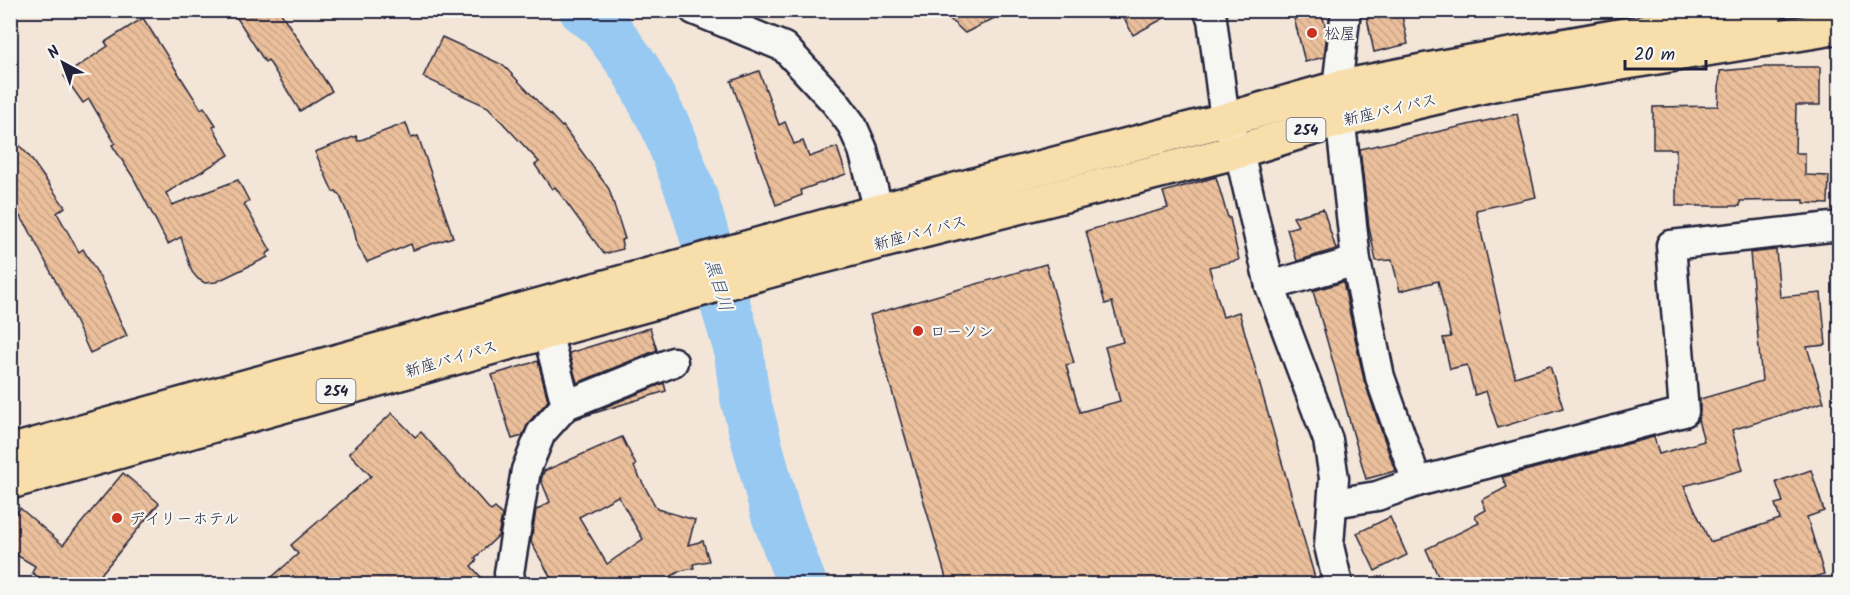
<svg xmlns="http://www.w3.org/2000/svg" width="1850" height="595" font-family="Kalam,'Klee One',sans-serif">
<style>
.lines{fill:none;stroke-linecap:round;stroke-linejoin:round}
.river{stroke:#97c9f3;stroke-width:50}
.building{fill:url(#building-back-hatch);stroke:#22223b;stroke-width:1.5;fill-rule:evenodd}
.minor-casing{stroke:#22223b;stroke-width:33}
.highway-casing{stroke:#22223b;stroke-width:38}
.minor{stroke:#f6f6f2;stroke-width:28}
.highway{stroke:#f8deab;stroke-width:33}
.poi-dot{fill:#c8321e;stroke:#f6f6f2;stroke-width:2}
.labels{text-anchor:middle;stroke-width:4.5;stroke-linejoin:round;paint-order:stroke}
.shield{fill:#f6f6f2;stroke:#626272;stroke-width:1.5}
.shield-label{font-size:15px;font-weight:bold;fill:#22223b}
.poi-label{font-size:16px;fill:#22223b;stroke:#f6f6f2;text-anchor:start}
.street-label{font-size:16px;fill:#22223b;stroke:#f6f6f2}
.water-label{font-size:18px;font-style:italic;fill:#455472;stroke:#f6f6f2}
</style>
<defs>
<pattern id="building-back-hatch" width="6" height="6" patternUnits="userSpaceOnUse" patternTransform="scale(1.5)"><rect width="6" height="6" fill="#ebbf9b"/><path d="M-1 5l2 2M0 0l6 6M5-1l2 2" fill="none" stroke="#c9a486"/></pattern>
</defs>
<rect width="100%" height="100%" fill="#f3e6d8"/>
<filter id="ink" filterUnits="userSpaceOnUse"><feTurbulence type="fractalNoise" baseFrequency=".0167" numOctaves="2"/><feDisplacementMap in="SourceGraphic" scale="12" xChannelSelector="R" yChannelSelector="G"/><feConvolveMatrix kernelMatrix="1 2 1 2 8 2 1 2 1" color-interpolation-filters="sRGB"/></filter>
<g filter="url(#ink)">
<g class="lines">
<!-- river -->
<path class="river" d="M584,10L602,23L635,68L666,127L693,198L738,347L745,398L776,515L802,584"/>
</g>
<!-- building -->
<g class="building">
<path d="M232,10H279L332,91L300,111L268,60L265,62Z"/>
<path d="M940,10H1010L965,33Z"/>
<path d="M1120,10H1179L1133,35Z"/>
<path d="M1292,10H1321L1327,33L1324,57L1305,62Z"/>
<path d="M1401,11L1408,44L1374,52L1367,18Z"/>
<path d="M143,18L201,109L204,107L216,125L213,127L229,155L166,193L172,205L238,180L249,201L244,204L271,251L266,254L268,257L216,282L205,283L198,279L192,272L181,237L168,244L133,177L112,145L115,143L89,99L83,103L64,76L108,46L105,42Z"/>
<path d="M442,37L503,65L562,127L563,126L609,189L625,239L621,240L623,249L604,254L555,187L552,189L535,165L539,162L488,107L423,77Z"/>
<path d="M1765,67H1820V105H1796L1795,153H1805V175L1829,176L1828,204L1804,203V200L1740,201V206H1676V149H1653V107L1718,106L1720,71Z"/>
<path d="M759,71L779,125L785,122L794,144L803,141L809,157L837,147L846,174L801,190L802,195L776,205L731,81Z"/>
<path d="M1517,114L1536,197L1476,210L1515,377L1550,366L1563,408L1498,428L1486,391L1475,395L1467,365L1450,369L1443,338L1451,337L1438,281L1400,291L1392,260L1376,261L1369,227L1360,149Z"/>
<path d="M406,123L411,138L418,136L453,237L413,250L411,244L367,262L357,244L354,229L340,196L336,191L333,192L315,152L356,136L358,141Z"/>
<path d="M10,135L29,156L65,207L57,213L79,252L83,249L101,279L127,336L90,353L67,303L27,226L10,203Z"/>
<path d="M1216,177L1228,218H1230L1239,260L1209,267L1223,317L1239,312L1317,585H948L870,315L1046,264L1074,363L1066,365L1080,412L1120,401L1105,347L1123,342L1112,302L1105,304L1086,231L1168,208L1163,192Z"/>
<path d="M1323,209L1336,249L1297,261L1287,229L1298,226L1293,217Z"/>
<path d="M1776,250L1780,297L1821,293L1826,345L1807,347L1824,402L1732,430L1743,470L1684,486L1710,542L1780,519L1775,504L1783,502L1776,482L1811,470L1824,511L1807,517L1824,574L1811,578L1813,585H1442L1426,549L1479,523L1475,516L1486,510L1482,500L1507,487L1502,477L1654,437L1659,454L1704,441L1698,420L1700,411V399L1762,381L1750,253Z"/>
<path d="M1343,282L1364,380L1395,471L1366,479L1313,291Z"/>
<path d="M650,328L657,350L577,383L569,353Z"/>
<path d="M538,361L548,401L529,422L522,436L512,439L492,375Z"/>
<path d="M664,383L666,391L575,419H576Z"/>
<path d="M392,413L415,437L421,432L491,511L495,508L502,515L498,536L475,558L477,560L471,566L488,585H263L298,554L291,545L371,476L349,453Z"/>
<path d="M622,437L636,465L634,467L657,509L695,520L688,545L703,541L709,561L693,564L694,568L680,571L657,585H555L531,542L536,510L550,502L541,480L544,471ZM618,496L643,539L607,564L579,517Z"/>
<path d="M123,473L159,503L102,573L95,585H52L32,573L35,566L10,551V523L20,508L63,545Z"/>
<path d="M1390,517L1407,555L1375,571L1357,533Z"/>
</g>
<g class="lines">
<defs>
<g id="minor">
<path d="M694,10L784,47L835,102L852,125L863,150L879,211"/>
<path d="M1208,10L1212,19L1225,120L1239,151L1270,286L1328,440L1334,478L1329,546L1338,584"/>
<path d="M1346,10L1337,88L1356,261L1380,377L1417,482"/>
<path d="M1270,286L1356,261"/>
<path d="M566,405L673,362"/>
<path d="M1334,503L1377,496L1417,482L1684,412L1671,245L1840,226"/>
<path d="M511,584L509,573L526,470L541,433L566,405L547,332"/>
</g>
<g id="highway">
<path d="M10,452L981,183L1225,120L1337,88L1448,66L1767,10"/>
<path d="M10,482L547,332L808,260L1239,151L1339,120L1493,84L1840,27"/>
</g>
</defs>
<!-- minor casing -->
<use href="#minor" class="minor-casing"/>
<!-- highway casing -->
<use href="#highway" class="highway-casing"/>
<!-- minor -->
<use href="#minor" class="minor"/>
<!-- highway -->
<use href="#highway" class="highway"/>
</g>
</g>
<!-- markers -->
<g class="poi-dot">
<circle cx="1312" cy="33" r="6"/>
<circle cx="918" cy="331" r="6"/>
<circle cx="117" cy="518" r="6"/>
</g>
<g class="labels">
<!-- shield labels -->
<g class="shield">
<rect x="1286.5" y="118" width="39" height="24" rx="4.5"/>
<rect x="316.5" y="379" width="39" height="24" rx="4.5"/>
</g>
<g class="shield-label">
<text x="1306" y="135">254</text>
<text x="336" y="396">254</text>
</g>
<!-- poi labels -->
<g class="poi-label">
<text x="1324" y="39">松屋</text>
<text x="930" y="337">ローソン</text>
<text x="129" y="524">デイリーホテル</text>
</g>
<!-- street labels -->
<g class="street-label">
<text transform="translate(1390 109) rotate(-13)" y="6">新座バイパス</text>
<text transform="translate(920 232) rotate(-15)" y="6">新座バイパス</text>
<text transform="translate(451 358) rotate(-16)" y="6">新座バイパス</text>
</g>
<!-- water labels -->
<g class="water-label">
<text transform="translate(719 285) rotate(73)" y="6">黒目川</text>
</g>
</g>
<!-- margin -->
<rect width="1850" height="595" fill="none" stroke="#f6f6f2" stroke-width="36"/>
<rect x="18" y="18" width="1814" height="559" fill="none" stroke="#22223b" stroke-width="2" filter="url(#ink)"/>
<!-- north arrow -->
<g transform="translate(63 63) rotate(319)" stroke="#f6f6f2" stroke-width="4.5" paint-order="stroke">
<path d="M0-4.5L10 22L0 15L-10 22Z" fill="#22223b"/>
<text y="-9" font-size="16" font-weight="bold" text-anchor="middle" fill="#22223b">N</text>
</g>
<!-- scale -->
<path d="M1625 60v9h81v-9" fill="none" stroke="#22223b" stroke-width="3"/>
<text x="1634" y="60" font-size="18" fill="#22223b" stroke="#f6f6f2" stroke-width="4.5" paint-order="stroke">20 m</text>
</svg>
